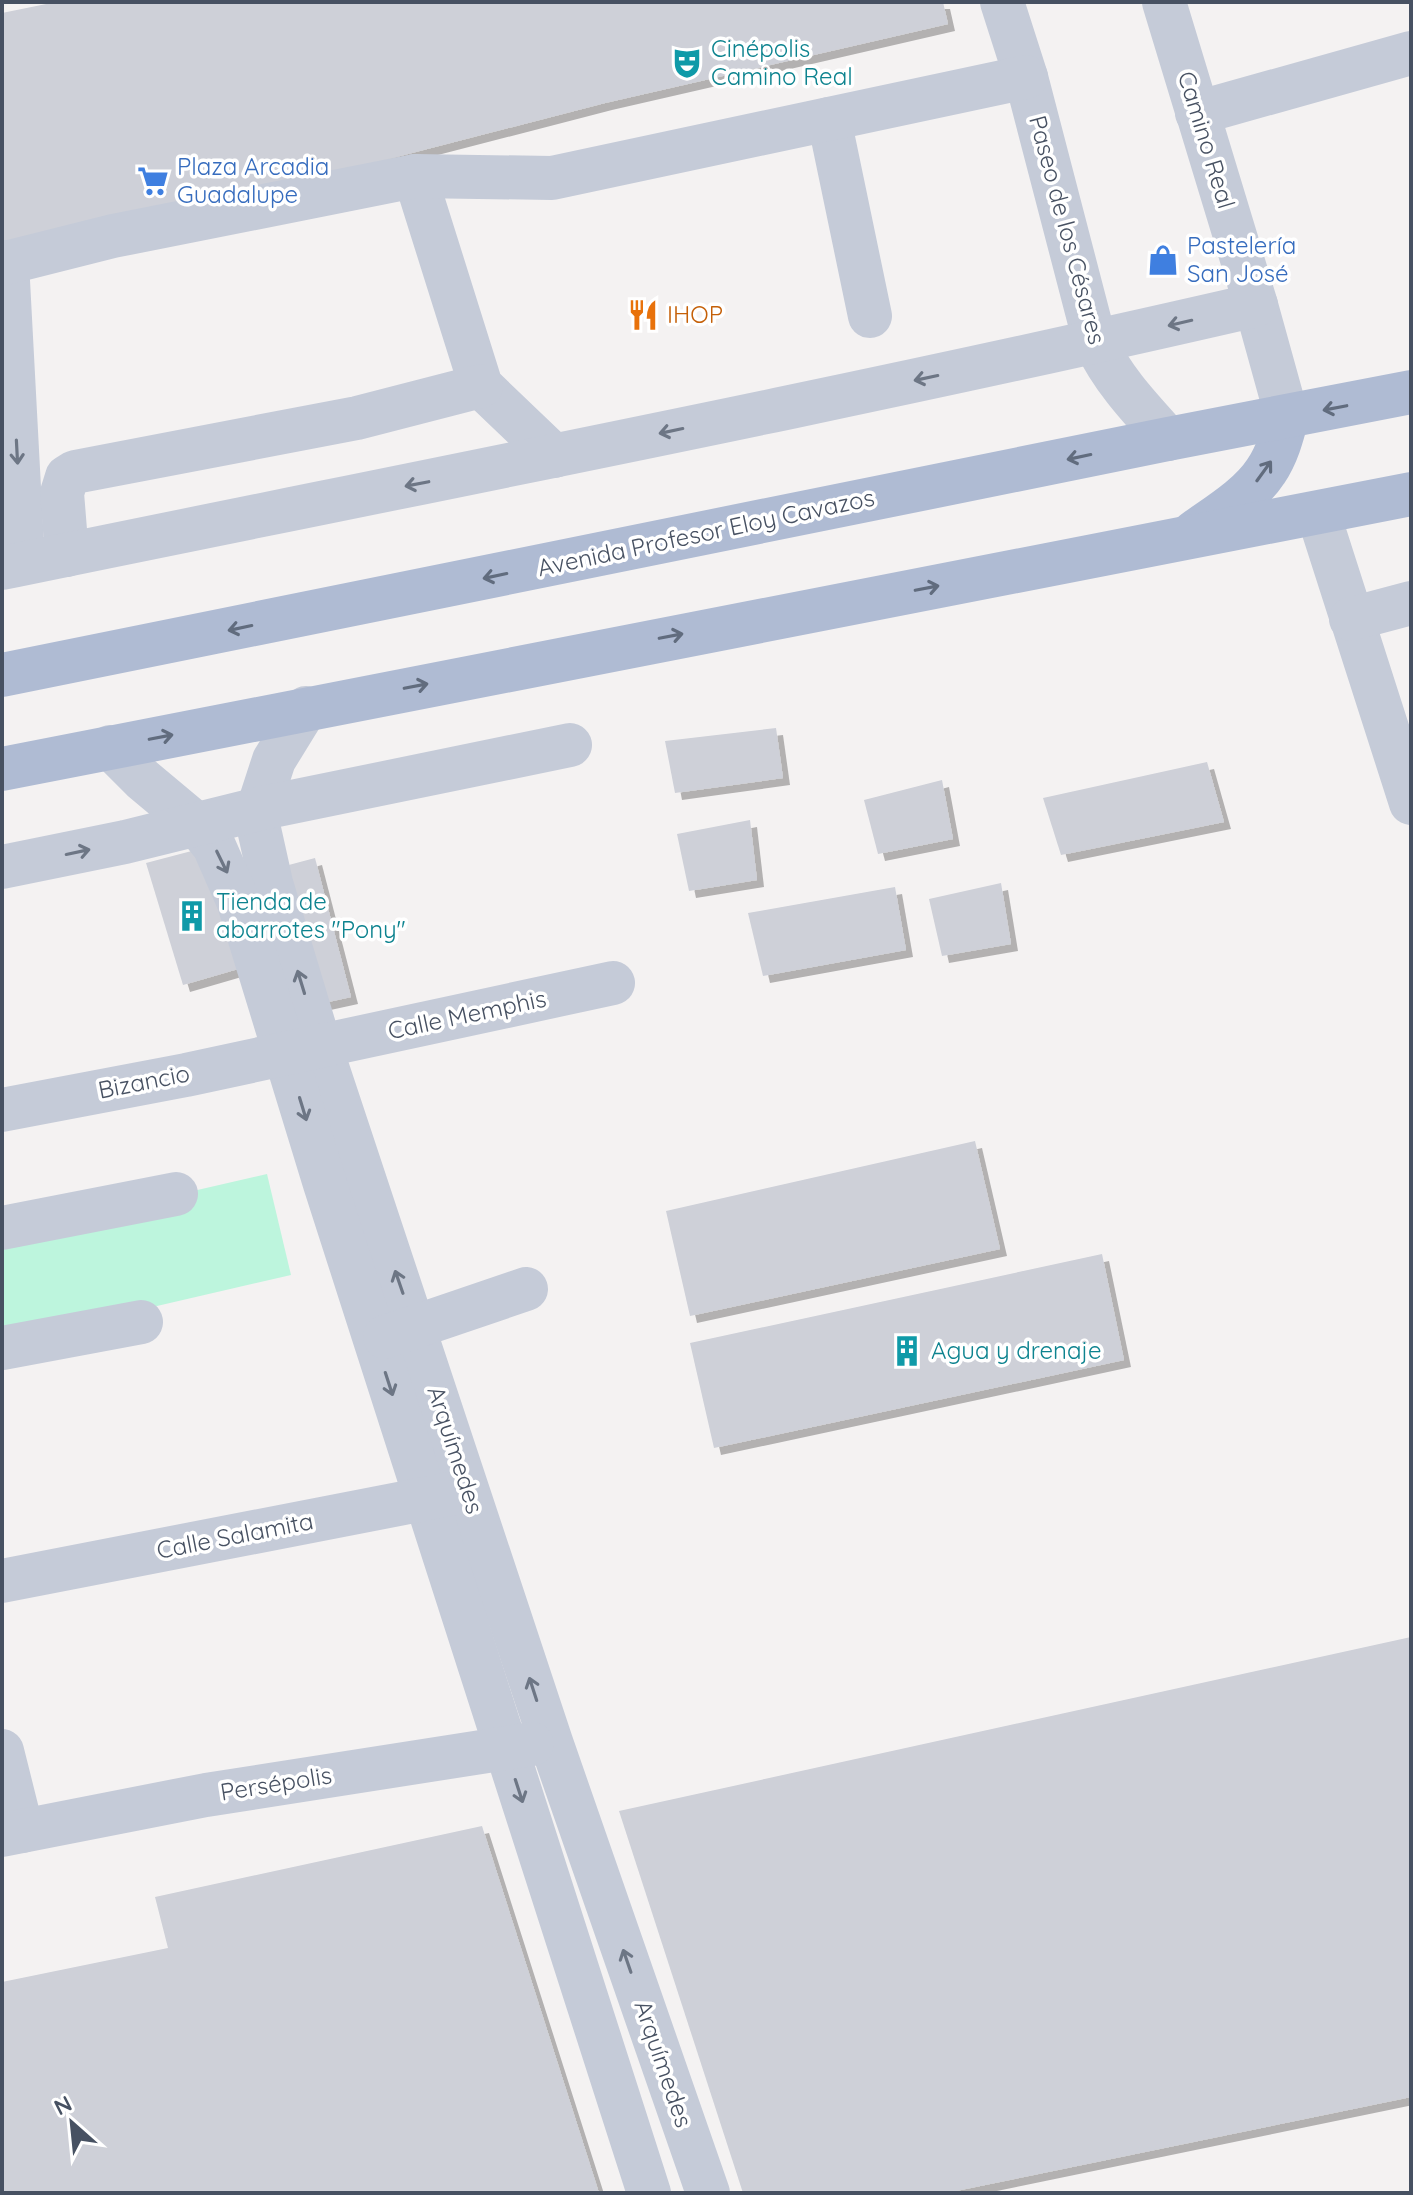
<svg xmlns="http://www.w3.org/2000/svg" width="1413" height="2195" font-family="Quicksand,sans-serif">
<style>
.green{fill:#bdf5dd}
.building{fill:#ced0d8;filter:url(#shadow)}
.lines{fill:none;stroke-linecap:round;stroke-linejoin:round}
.minor{stroke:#c5cbd8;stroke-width:44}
.major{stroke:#afbbd3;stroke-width:44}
.oneway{stroke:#6d7685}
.oneway2{stroke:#616c7e}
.labels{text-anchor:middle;stroke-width:7;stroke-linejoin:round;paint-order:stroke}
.culture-label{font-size:24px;fill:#0d838f;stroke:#fff;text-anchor:start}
.street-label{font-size:24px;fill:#475162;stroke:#fff}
.shop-label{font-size:24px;fill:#366cbe;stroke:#fff;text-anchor:start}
.food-label{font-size:24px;fill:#c56008;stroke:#fff;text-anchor:start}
</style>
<defs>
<filter id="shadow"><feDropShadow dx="7" dy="7" stdDeviation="0" flood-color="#0004"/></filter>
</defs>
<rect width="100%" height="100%" fill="#f4f2f2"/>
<!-- green -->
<path class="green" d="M267,1174L291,1275L2,1342V1235Z"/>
<!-- building -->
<g class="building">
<path d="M56,2H943L948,24L605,103L2,259V13Z"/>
<path d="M776,728L783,778L675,793L665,741Z"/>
<path d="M1207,762L1224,822L1061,855L1043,798Z"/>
<path d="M942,780L953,839L878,854L864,800Z"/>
<path d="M750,820L757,880L689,891L677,834Z"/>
<path d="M203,848L238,969L183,985L146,863Z"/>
<path d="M315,858L351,997L319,1004L285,866Z"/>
<path d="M1001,883L1011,944L942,956L929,899Z"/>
<path d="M895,887L906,950L763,976L748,913Z"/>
<path d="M975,1141L1000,1249L690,1316L666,1211Z"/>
<path d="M1102,1254L1124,1360L714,1448L690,1343Z"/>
<path d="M1411,1637V2097L946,2193H743L619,1811Z"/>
<path d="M482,1826L599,2193H2V1982L168,1948L155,1897Z"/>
</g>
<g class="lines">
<!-- minor -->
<g class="minor">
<path d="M1002,2L1026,77L1095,342C1113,380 1140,408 1168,439"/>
<path d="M1164,2L1256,305L1287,417"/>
<path d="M1197,113L1411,53"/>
<path d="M829,119L870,316"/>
<path d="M415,176L481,386L554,456"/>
<path d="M7,262L23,563"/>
<path d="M2,264L113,236L415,176L552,178L1026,77"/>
<path d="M1318,513L1411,803"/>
<path d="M67,555L62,493L67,477L75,472L357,418L481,386"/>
<path d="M2,568C420,482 840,401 1256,305"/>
<path d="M1351,619L1411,603"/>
<path d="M306,708L274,760L258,809L259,829L271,883L320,1046L551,1742L708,2193"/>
<path d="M110,747L142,779L197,825L214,846L239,903L325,1184L649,2193"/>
<path d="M2,867L125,842L258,809L570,745"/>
<path d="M2,1110L186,1075L613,983"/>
<path d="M2,1228L176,1194"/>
<path d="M385,1337L526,1289"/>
<path d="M2,1348L141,1322"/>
<path d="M2,1581L455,1493"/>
<path d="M2,1751L22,1831"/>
<path d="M2,1835L206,1795L532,1744"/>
</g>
<!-- major -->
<g class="major">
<path d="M1193,533C1218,515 1249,497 1266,471C1277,455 1282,436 1287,417"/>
<path d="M2,675L1168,439L1411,392"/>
<path d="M2,769L1411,494"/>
</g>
</g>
<!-- one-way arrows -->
<defs><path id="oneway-shaft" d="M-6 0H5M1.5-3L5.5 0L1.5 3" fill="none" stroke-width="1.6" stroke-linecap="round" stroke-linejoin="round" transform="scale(2)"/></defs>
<g class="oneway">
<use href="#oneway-shaft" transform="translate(1180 323) rotate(167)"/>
<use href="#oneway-shaft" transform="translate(926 378) rotate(168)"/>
<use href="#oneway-shaft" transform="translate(671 431) rotate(168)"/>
<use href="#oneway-shaft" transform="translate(17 452) rotate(87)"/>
<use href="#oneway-shaft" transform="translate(417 484) rotate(169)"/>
<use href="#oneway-shaft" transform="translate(78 852) rotate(-12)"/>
<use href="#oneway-shaft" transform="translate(222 862) rotate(64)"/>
<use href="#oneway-shaft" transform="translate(301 982) rotate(-107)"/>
<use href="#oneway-shaft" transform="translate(303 1109) rotate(73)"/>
<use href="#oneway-shaft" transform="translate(399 1282) rotate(-109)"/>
<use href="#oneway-shaft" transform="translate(389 1384) rotate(72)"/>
<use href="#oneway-shaft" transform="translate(533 1689) rotate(-108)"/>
<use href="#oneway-shaft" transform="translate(519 1791) rotate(72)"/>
<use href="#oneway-shaft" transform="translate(627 1961) rotate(-109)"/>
</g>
<g class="oneway2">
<use href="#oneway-shaft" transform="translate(1335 408) rotate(169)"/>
<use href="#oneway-shaft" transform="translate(1079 457) rotate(168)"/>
<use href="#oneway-shaft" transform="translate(1264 471) rotate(-54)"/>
<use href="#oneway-shaft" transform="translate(495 576) rotate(168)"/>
<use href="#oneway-shaft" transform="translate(927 588) rotate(-11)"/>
<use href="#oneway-shaft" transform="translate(240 628) rotate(168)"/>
<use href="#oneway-shaft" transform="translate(671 636) rotate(-11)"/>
<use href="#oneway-shaft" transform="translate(416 686) rotate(-11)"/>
<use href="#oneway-shaft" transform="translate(161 737) rotate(-11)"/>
</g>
<!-- icons -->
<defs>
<symbol id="theatre-bare" viewBox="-9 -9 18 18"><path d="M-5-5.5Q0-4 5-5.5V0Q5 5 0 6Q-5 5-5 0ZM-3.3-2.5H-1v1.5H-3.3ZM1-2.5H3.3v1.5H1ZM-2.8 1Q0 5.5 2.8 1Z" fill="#0f9aa8" stroke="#fff" stroke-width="2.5" paint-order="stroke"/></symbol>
<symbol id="supermarket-bare" viewBox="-9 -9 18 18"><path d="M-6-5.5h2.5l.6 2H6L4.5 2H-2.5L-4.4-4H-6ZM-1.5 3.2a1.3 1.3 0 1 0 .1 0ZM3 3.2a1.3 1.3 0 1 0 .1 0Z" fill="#3f7fe0" stroke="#fff" stroke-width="2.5" paint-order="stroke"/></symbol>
<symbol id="shop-bare" viewBox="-9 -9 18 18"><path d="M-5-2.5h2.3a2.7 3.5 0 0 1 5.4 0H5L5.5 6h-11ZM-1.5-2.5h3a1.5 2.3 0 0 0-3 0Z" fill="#3f7fe0" stroke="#fff" stroke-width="2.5" paint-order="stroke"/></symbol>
<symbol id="restaurant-bare" viewBox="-9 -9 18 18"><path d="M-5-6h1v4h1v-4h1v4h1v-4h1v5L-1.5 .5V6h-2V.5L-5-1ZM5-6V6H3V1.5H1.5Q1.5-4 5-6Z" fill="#e8710a" stroke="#fff" stroke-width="2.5" paint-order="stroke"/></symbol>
<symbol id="building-bare" viewBox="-9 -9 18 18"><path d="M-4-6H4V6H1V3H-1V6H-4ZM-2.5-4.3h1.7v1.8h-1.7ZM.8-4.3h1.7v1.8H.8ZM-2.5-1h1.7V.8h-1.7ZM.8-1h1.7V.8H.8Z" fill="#0f9aa8" stroke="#fff" stroke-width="2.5" paint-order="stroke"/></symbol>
</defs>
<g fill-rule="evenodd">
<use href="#theatre-bare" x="665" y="41" width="44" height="44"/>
<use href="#supermarket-bare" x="131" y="159" width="44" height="44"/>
<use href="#shop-bare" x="1141" y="238" width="44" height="44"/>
<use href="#restaurant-bare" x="621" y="293" width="44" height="44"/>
<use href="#building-bare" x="170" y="894" width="44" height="44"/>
<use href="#building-bare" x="885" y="1329" width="44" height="44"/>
</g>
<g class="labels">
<!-- culture labels -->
<g class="culture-label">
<text x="711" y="57">Cinépolis<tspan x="711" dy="28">Camino Real</tspan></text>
<text x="216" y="910">Tienda de<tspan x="216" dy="28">abarrotes "Pony"</tspan></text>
<text x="931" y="1359">Agua y drenaje</text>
</g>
<!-- street labels -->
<g class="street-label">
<text transform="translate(1206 140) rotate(73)" y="8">Camino Real</text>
<text transform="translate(1067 230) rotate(75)" y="8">Paseo de los Césares</text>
<text transform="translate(706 533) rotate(-12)" y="8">Avenida Profesor Eloy Cavazos</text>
<text transform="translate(467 1015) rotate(-12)" y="8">Calle Memphis</text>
<text transform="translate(144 1082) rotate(-11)" y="8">Bizancio</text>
<text transform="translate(455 1450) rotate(72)" y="8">Arquímedes</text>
<text transform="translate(235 1536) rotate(-11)" y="8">Calle Salamita</text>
<text transform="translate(276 1784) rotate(-9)" y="8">Persépolis</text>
<text transform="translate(663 2064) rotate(71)" y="8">Arquímedes</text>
</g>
<!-- shop labels -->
<g class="shop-label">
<text x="177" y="175">Plaza Arcadia<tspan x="177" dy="28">Guadalupe</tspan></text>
<text x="1187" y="254">Pastelería<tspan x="1187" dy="28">San José</tspan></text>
</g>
<!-- food labels -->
<g class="food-label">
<text x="667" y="323">IHOP</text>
</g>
</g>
<!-- border -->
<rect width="1413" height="2195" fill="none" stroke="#475162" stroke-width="8"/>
<!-- north arrow -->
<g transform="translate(72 2123) rotate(333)" stroke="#ffffff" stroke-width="6" paint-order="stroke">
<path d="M0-6L14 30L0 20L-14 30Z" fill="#475162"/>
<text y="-12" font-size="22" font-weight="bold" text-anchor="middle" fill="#475162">N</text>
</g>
</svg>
